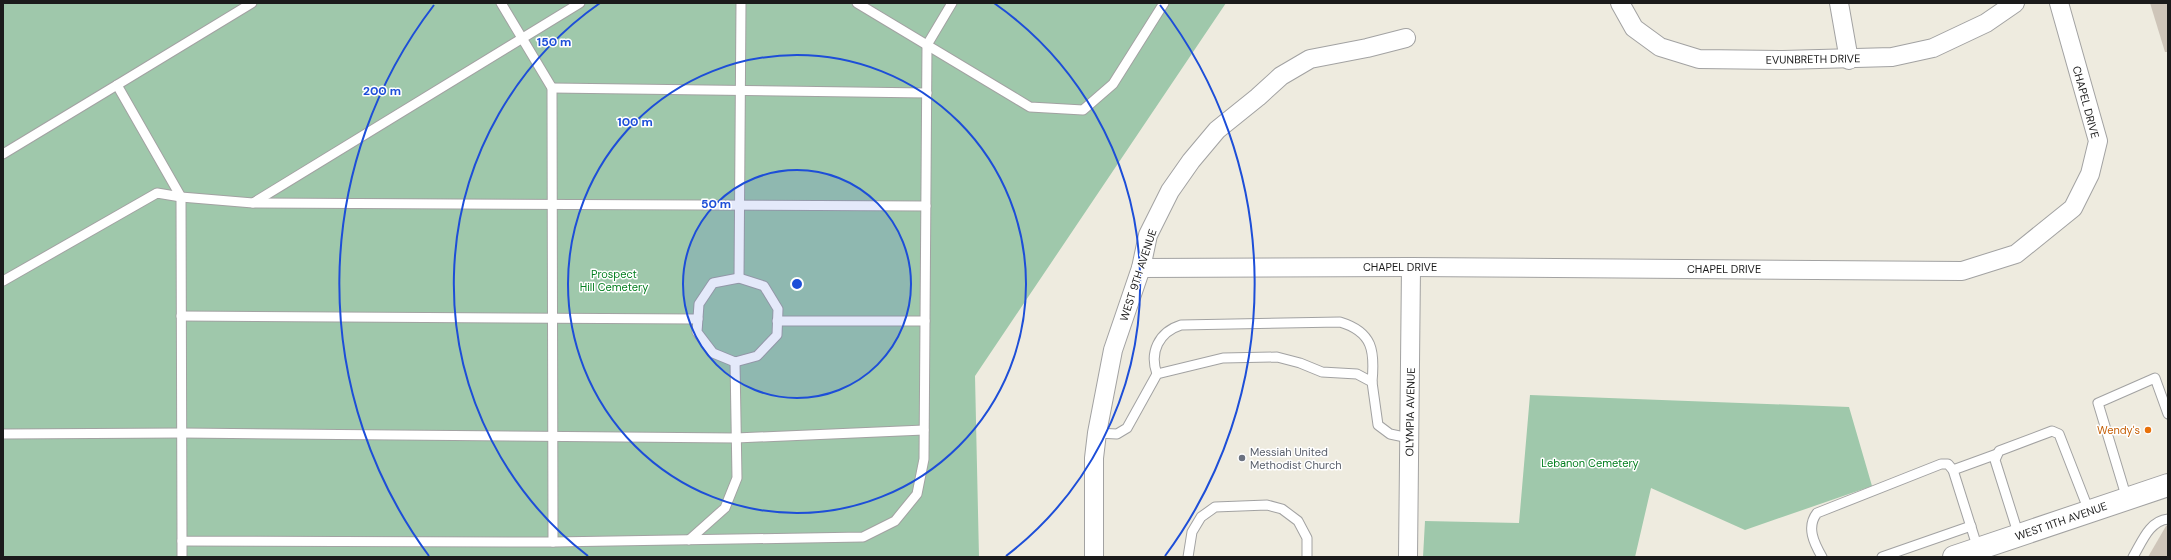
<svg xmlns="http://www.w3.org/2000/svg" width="2171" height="560" font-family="'DM Sans',sans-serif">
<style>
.cemetery{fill:#9fc8ab}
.building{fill:#cec5b9}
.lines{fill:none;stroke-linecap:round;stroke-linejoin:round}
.service-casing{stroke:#a2a2a2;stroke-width:11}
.minor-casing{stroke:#a2a2a2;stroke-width:20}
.tertiary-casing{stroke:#a2a2a2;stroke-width:24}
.service{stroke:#fff;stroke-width:9}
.minor{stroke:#fff;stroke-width:18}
.tertiary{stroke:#fff;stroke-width:22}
.ring{fill:none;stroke:#1d4ed8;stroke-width:2}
.food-dot{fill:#e8710a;stroke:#fff;stroke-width:1.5}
.worship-dot{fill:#6b7280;stroke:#fff;stroke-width:1.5}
.labels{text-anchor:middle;stroke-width:3;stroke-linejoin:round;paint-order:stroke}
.street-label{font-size:11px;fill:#1b1b1b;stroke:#fff}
.park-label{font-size:11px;fill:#037f1f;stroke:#fff}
.food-label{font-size:11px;fill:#c56008;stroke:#fff;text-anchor:end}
.worship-label{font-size:11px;fill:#5b616d;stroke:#fff;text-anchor:start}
.centre{fill:#1d4ed8;stroke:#fff;stroke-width:2}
.ring-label{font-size:12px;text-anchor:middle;font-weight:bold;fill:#1d4ed8;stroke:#fff;stroke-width:3;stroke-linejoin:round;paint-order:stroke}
</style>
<rect width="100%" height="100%" fill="#eeebdf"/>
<!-- cemetery -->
<g class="cemetery">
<path d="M3,3H1226L975,376L979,557H3Z"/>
<path d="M1530,395L1849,407L1872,486L1745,530L1651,488L1635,557H1423L1425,521L1519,523Z"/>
</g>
<!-- building -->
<g class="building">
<path d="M2150,3H2168V52H2165Z"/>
<path d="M2168,525V557H2148L2166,526Z"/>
</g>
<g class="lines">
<defs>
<g id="service">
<path d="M252,3L117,85L181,197L182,541L553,542L863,537L895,521L917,494L924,459L927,45L952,3"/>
<path d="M501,3L552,88L553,542"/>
<path d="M857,3L1030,107L1083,110L1113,84L1164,3"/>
<path d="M552,88L927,93"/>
<path d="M3,154L117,85"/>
<path d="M253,203L926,206"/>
<path d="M739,278L741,3"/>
<path d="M739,278L764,286L778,309L777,335L757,356L735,362L713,353L697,332L699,304L713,283Z"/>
<path d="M3,281L157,193L181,197L253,203L580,3"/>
<path d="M181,316L698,319"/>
<path d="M777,321H925"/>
<path d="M1157,374C1149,352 1159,332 1181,325L1340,322C1373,332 1375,351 1372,382"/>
<path d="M1097,433L1117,434L1127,428L1157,374L1223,358L1277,357L1300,363L1322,372L1357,374L1372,382L1378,425L1390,434L1409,438"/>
<path d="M3,434L182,433L736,438L924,430"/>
<path d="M1953,470L1997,454"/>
<path d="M2127,499L2098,403L2155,378L2168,414"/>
<path d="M2019,536L1995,460L1999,451L2052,431L2059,434L2089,511"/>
<path d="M689,540L725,508L737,478L735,362"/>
<path d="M182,541V557"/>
<path d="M1188,557L1192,532L1201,517L1215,507L1267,505L1282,509L1298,521L1307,538V557"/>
<path d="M1822,557C1814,543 1806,527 1817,513L1941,464H1948L1953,470L1978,549"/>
<path d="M1882,557L1971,526"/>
<path d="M2133,557C2142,542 2149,521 2168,519"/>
</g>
<g id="minor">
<path d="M1620,3L1634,28L1660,47L1699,59L1783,60L1892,57L1933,48L1986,23L2015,3"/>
<path d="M1839,3L1849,60"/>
<path d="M1141,268L1411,267L1962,271L2016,254L2073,208L2090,174L2098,141L2059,3"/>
<path d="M1094,557V458L1097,433L1113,350L1141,268L1148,235L1170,191L1191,161L1217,130L1258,97L1281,76L1310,59L1367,48L1406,38"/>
<path d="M1408,557L1411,267"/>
</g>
<path id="tertiary" d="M1954,557L2168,485"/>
</defs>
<!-- service casing -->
<use href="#service" class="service-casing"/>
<!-- minor casing -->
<use href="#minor" class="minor-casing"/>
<!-- tertiary casing -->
<use href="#tertiary" class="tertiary-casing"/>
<!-- service -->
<use href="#service" class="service"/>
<!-- minor -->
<use href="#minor" class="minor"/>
<!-- tertiary -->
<use href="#tertiary" class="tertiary"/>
</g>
<!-- distance rings -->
<circle cx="797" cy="284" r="114" fill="#1d4ed8" fill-opacity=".12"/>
<g class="ring">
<circle cx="797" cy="284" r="114"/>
<circle cx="797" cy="284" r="229"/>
<path d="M588 556A343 343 0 0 1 600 3M994 3A343 343 0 0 1 1006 556"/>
<path d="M429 556A458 458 0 0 1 434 5M1160 5A458 458 0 0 1 1165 556"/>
</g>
<!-- markers -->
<circle class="food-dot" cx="2148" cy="430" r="4"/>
<circle class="worship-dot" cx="1242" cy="458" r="4"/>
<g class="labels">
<!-- street labels -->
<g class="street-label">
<text transform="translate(1813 59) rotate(-1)" y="4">EVUNBRETH DRIVE</text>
<text transform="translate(2086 102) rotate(75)" y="4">CHAPEL DRIVE</text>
<text x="1400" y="271">CHAPEL DRIVE</text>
<text x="1724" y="273">CHAPEL DRIVE</text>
<text transform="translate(1138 275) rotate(-72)" y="4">WEST 9TH AVENUE</text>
<text transform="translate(1410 412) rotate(-89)" y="4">OLYMPIA AVENUE</text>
<text transform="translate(2061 521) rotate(-19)" y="4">WEST 11TH AVENUE</text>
</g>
<!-- park labels -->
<g class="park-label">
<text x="614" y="278">Prospect<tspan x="614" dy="13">Hill Cemetery</tspan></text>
<text x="1590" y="467">Lebanon Cemetery</text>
</g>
<!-- food labels -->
<g class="food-label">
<text x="2140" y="434">Wendy's</text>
</g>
<!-- worship labels -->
<g class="worship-label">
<text x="1250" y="456">Messiah United<tspan x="1250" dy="13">Methodist Church</tspan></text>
</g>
</g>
<circle cx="797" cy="284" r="6" class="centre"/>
<g class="ring-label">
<text x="554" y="46">150 m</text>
<text x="382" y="95">200 m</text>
<text x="635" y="126">100 m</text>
<text x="716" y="208">50 m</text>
</g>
<!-- border -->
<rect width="2171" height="560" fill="none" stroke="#1b1b1b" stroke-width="8"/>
</svg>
